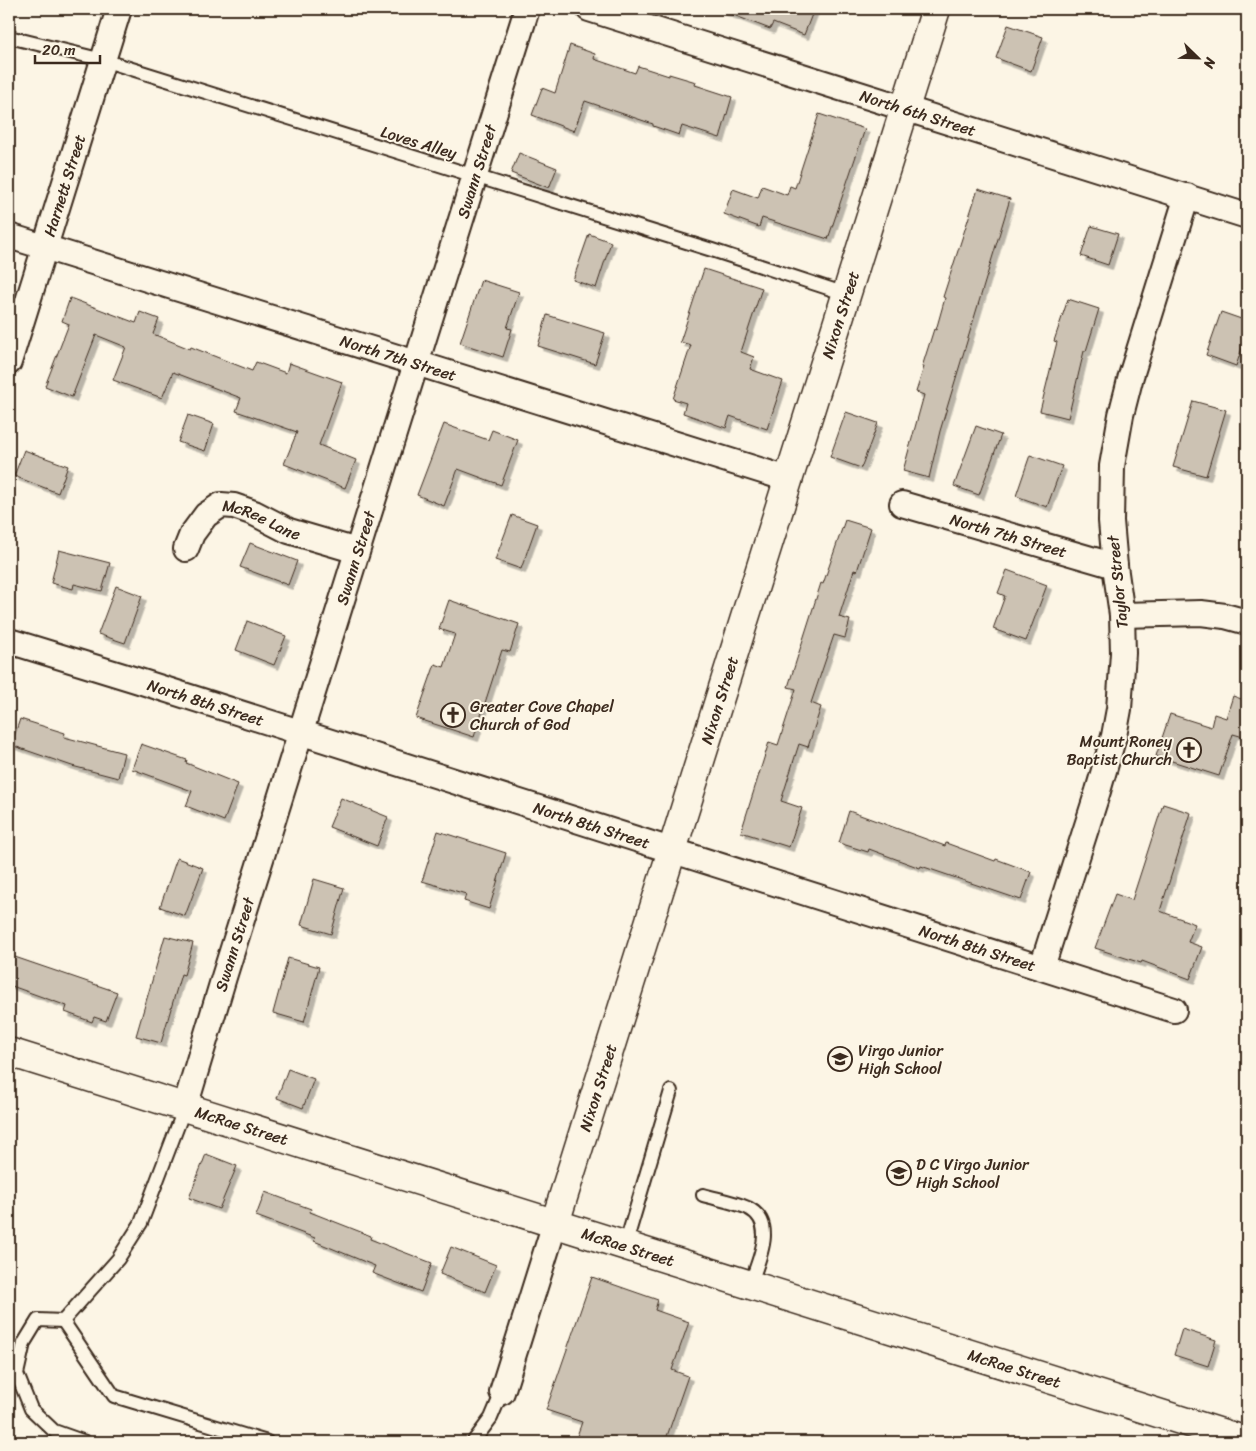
<svg xmlns="http://www.w3.org/2000/svg" width="1256" height="1451" font-family="Sriracha,sans-serif">
<style>
.building{fill:#ccc2b3;stroke:#3b2a1e;filter:url(#shadow)}
.lines{fill:none;stroke-linecap:round;stroke-linejoin:round}
.lane-casing{stroke:#3b2a1e;stroke-width:16}
.street-casing{stroke:#3b2a1e;stroke-width:28}
.secondary-casing{stroke:#3b2a1e;stroke-width:31}
.lane{stroke:#fcf5e5;stroke-width:12}
.street{stroke:#fcf5e5;stroke-width:24}
.secondary{stroke:#fcf5e5;stroke-width:28}
.labels{text-anchor:middle;stroke-width:4;stroke-linejoin:round;paint-order:stroke}
.street-label{font-size:16px;fill:#3b2a1e;stroke:#fcf5e5}
.poi-label{font-size:16px;fill:#3b2a1e;stroke:#fcf5e5;text-anchor:start}
</style>
<defs>
<filter id="shadow"><feDropShadow dx="4.5" dy="4.5" stdDeviation="0" flood-color="#0004"/></filter>
</defs>
<rect width="100%" height="100%" fill="#fcf5e5"/>
<filter id="ink" filterUnits="userSpaceOnUse"><feTurbulence type="fractalNoise" baseFrequency=".02" numOctaves="2"/><feDisplacementMap in="SourceGraphic" scale="10" xChannelSelector="R" yChannelSelector="G"/><feConvolveMatrix kernelMatrix="1 2 1 2 8 2 1 2 1" color-interpolation-filters="sRGB"/></filter>
<g filter="url(#ink)">
<!-- building -->
<g class="building">
<path d="M720,9H814L804,35L773,23L770,29L720,10Z"/>
<path d="M1008,25L1043,37L1031,71L996,58Z"/>
<path d="M570,45L595,54L594,59L635,73L638,66L669,76V74L696,82L695,85L732,97L720,138L682,126L679,135L653,126V124L585,101L574,131L532,115L542,88L555,93Z"/>
<path d="M819,114L865,129L828,239L762,218L759,227L724,214L733,189L758,198L762,186L787,195L790,186L795,188Z"/>
<path d="M519,153L557,168L549,188L511,173Z"/>
<path d="M978,189L1010,199L940,431L929,478L903,471L924,395L916,392L924,367H922L934,329L936,330L945,298L943,297Z"/>
<path d="M1091,226L1118,234L1108,265L1081,256Z"/>
<path d="M589,234L611,242L596,288L573,280Z"/>
<path d="M704,269L762,288L741,352L754,357L750,369L783,381L767,429L730,416L726,428L683,413L686,403L673,399L691,345L680,342Z"/>
<path d="M481,280L519,292L507,328L512,329L503,357L460,343Z"/>
<path d="M70,298L136,323L140,312L159,319L153,334L190,349L191,347L252,371L256,362L286,373L289,363L342,382L319,445L356,460L345,488L284,464L297,432L236,411L241,398L173,372L162,398L113,380L126,347L96,335L72,397L45,386L69,324L62,321Z"/>
<path d="M1068,299L1099,309L1086,351H1084L1068,418L1040,411L1057,342L1054,341Z"/>
<path d="M1221,312L1247,321V333L1236,366L1206,355Z"/>
<path d="M547,315L605,333L595,364L538,346Z"/>
<path d="M1193,401L1226,410L1206,476L1173,467Z"/>
<path d="M846,412L878,423L861,468L830,457Z"/>
<path d="M188,415L214,424L205,451L178,442Z"/>
<path d="M444,424L488,440L492,430L518,440L501,485L458,469L444,506L417,495Z"/>
<path d="M976,426L1001,435L979,495L954,486Z"/>
<path d="M24,450L68,466L58,493L14,476Z"/>
<path d="M1030,455L1062,466L1047,507L1016,496Z"/>
<path d="M512,515L537,524L521,569L495,560Z"/>
<path d="M845,520L871,528L857,571L854,570L839,617L850,620L845,638L834,635L811,703L821,707L808,747L799,744L781,801L802,808L789,847L741,832L769,742L778,745L796,689L788,687L821,583L823,584Z"/>
<path d="M250,543L297,561L288,585L240,567Z"/>
<path d="M59,550L110,563L102,591L74,584L73,589L51,583Z"/>
<path d="M1007,570L1047,585L1026,641L993,629L1005,596L998,593Z"/>
<path d="M116,586L142,596L125,643L98,634Z"/>
<path d="M449,600L519,624L510,652L502,650L474,737L416,718L435,664L444,667L455,634L439,629Z"/>
<path d="M247,621L286,636L274,665L236,650Z"/>
<path d="M1233,696L1247,701V738L1233,734L1219,776L1156,756L1170,714L1211,727L1214,714L1226,718Z"/>
<path d="M20,719L65,733L64,737L124,753L118,778L72,766L11,745Z"/>
<path d="M141,744L187,760L186,763L238,784L224,821L186,806L192,791L132,769Z"/>
<path d="M341,798L388,817L377,846L329,827Z"/>
<path d="M1163,804L1191,813L1160,911L1195,924L1188,942L1202,947L1190,979L1142,961L1141,963L1095,948L1115,894L1132,900Z"/>
<path d="M849,811L945,846L946,843L995,861L996,859L1031,872L1021,900L921,866L920,868L869,849L868,852L839,843Z"/>
<path d="M438,831L506,853L489,909L464,901L466,894L422,881Z"/>
<path d="M177,858L203,868L185,916L160,907Z"/>
<path d="M314,879L344,888L331,934L301,925Z"/>
<path d="M165,936L193,943L184,975L181,974L161,1043L136,1036Z"/>
<path d="M9,955L117,992L106,1021L94,1017L92,1022L65,1012L67,1006L9,985Z"/>
<path d="M288,958L319,967L304,1022L273,1013Z"/>
<path d="M288,1069L314,1079L303,1108L277,1098Z"/>
<path d="M206,1154L237,1166L219,1209L189,1198Z"/>
<path d="M265,1192L311,1209L310,1212L371,1236L370,1239L432,1263L421,1292L372,1273L375,1266L314,1241L315,1238L256,1216Z"/>
<path d="M451,1247L496,1265L485,1292L440,1274Z"/>
<path d="M592,1277L658,1300L655,1310L689,1322L672,1370L688,1376L665,1442H595L577,1436L582,1422L546,1410Z"/>
<path d="M1182,1329L1216,1340L1208,1366L1174,1355Z"/>
</g>
<g class="lines">
<defs>
<g id="lane">
<path d="M9,37L103,60L712,250L846,294"/>
<path d="M703,1195C717,1199 734,1202 748,1208C778,1223 758,1261 750,1285"/>
<path d="M625,1246L671,1091"/>
<path d="M63,1321L114,1396L267,1442"/>
<path d="M63,1321L118,1259L141,1223L185,1107"/>
<path d="M63,1321L38,1320L24,1343L17,1374L31,1409L54,1431L85,1442"/>
<path d="M473,1442L491,1418L502,1392"/>
</g>
<g id="street">
<path id="s1" d="M589,9L1247,216"/>
<path id="s2" d="M9,236L788,479"/>
<path id="s3" d="M9,362L119,9"/>
<path id="s4" d="M902,504L1115,566"/>
<path id="s5" d="M186,549L192,534L206,515L221,505L234,506L254,513L289,531L357,551"/>
<path d="M1122,615L1201,613L1225,616L1247,622"/>
<path id="s6" d="M9,641L136,680L1174,1010"/>
<path d="M1042,967L1098,791L1114,736L1119,709L1123,653L1122,615L1115,566L1111,521L1112,466L1121,415L1131,376L1187,196"/>
<path id="s7" d="M185,1107L224,977L527,9"/>
<path d="M502,1392L555,1223"/>
</g>
<g id="secondary">
<path id="s8" d="M9,1052L1247,1441"/>
<path id="s9" d="M555,1223L936,9"/>
</g>
</defs>
<!-- lane casing -->
<use href="#lane" class="lane-casing"/>
<!-- street casing -->
<use href="#street" class="street-casing"/>
<!-- secondary casing -->
<use href="#secondary" class="secondary-casing"/>
<!-- lane -->
<use href="#lane" class="lane"/>
<!-- street -->
<use href="#street" class="street"/>
<!-- secondary -->
<use href="#secondary" class="secondary"/>
</g>
</g>
<!-- icons -->
<defs>
<symbol id="church-ring" viewBox="-11 -11 22 22"><circle r="9.5" fill="#fcf5e5" stroke="#3b2a1e" stroke-width="1.5"/><path d="M-1.2-6h2.4v3.5h3.3v2.4h-3.3V6h-2.4V-.1h-3.3v-2.4h3.3Z" fill="#3b2a1e"/></symbol>
<symbol id="school-ring" viewBox="-11 -11 22 22"><circle r="9.5" fill="#fcf5e5" stroke="#3b2a1e" stroke-width="1.5"/><path d="M0-5L7-2L0 1L-7-2ZM-4 1L0 2.5L4 1V4Q0 6-4 4Z" fill="#3b2a1e"/></symbol>
</defs>
<g fill-rule="evenodd">
<use href="#church-ring" x="439" y="701" width="28" height="28"/>
<use href="#church-ring" x="1175" y="736" width="28" height="28"/>
<use href="#school-ring" x="826" y="1045" width="28" height="28"/>
<use href="#school-ring" x="885" y="1159" width="28" height="28"/>
</g>
<g class="labels">
<!-- street labels -->
<g class="street-label">
<text dy="6" stroke="none"><textPath href="#s1" startOffset="345">North 6th Street</textPath></text>
<text transform="translate(419 142) rotate(17)" y="6">Loves Alley</text>
<text dy="6" stroke="none"><textPath href="#s7" startOffset="980">Swann Street</textPath></text>
<text dy="6" stroke="none"><textPath href="#s3" startOffset="185">Harnett Street</textPath></text>
<text dy="6" stroke="none"><textPath href="#s9" startOffset="952">Nixon Street</textPath></text>
<text dy="6" stroke="none"><textPath href="#s2" startOffset="408">North 7th Street</textPath></text>
<text dy="6" stroke="none"><textPath href="#s5" startOffset="101">McRee Lane</textPath></text>
<text dy="6" stroke="none"><textPath href="#s4" startOffset="111">North 7th Street</textPath></text>
<text dy="6" stroke="none"><textPath href="#s7" startOffset="575">Swann Street</textPath></text>
<text transform="translate(1117 582) rotate(-96)" y="6">Taylor Street</text>
<text dy="6" stroke="none"><textPath href="#s9" startOffset="548">Nixon Street</textPath></text>
<text dy="6" stroke="none"><textPath href="#s6" startOffset="206">North 8th Street</textPath></text>
<text dy="6" stroke="none"><textPath href="#s6" startOffset="611">North 8th Street</textPath></text>
<text dy="6" stroke="none"><textPath href="#s7" startOffset="170">Swann Street</textPath></text>
<text dy="6" stroke="none"><textPath href="#s6" startOffset="1016">North 8th Street</textPath></text>
<text dy="6" stroke="none"><textPath href="#s9" startOffset="142">Nixon Street</textPath></text>
<text dy="6" stroke="none"><textPath href="#s8" startOffset="244">McRae Street</textPath></text>
<text dy="6" stroke="none"><textPath href="#s8" startOffset="649">McRae Street</textPath></text>
<text dy="6" stroke="none"><textPath href="#s8" startOffset="1054">McRae Street</textPath></text>
</g>
<!-- poi labels -->
<g class="poi-label">
<text x="470" y="712">Greater Cove Chapel<tspan x="470" dy="18">Church of God</tspan></text>
<text x="1172" y="747" text-anchor="end">Mount Roney<tspan x="1172" dy="18">Baptist Church</tspan></text>
<text x="858" y="1056">Virgo Junior<tspan x="858" dy="18">High School</tspan></text>
<text x="916" y="1170">D C Virgo Junior<tspan x="916" dy="18">High School</tspan></text>
</g>
</g>
<!-- margin -->
<rect width="1256" height="1451" fill="none" stroke="#fcf5e5" stroke-width="30"/>
<rect x="15" y="15" width="1226" height="1421" fill="none" stroke="#3b2a1e" stroke-width="2" filter="url(#ink)"/>
<!-- north arrow -->
<g transform="translate(1198 58) rotate(113)" stroke="#fcf5e5" stroke-width="4" paint-order="stroke">
<path d="M0-4L9 19L0 12L-9 19Z" fill="#3b2a1e"/>
<text y="-8" font-size="14" font-weight="bold" text-anchor="middle" fill="#3b2a1e">N</text>
</g>
<!-- scale -->
<path d="M35 55v8h65v-8" fill="none" stroke="#3b2a1e" stroke-width="2.5"/>
<text x="42" y="55" font-size="15" fill="#3b2a1e" stroke="#fcf5e5" stroke-width="4" paint-order="stroke">20 m</text>
</svg>
